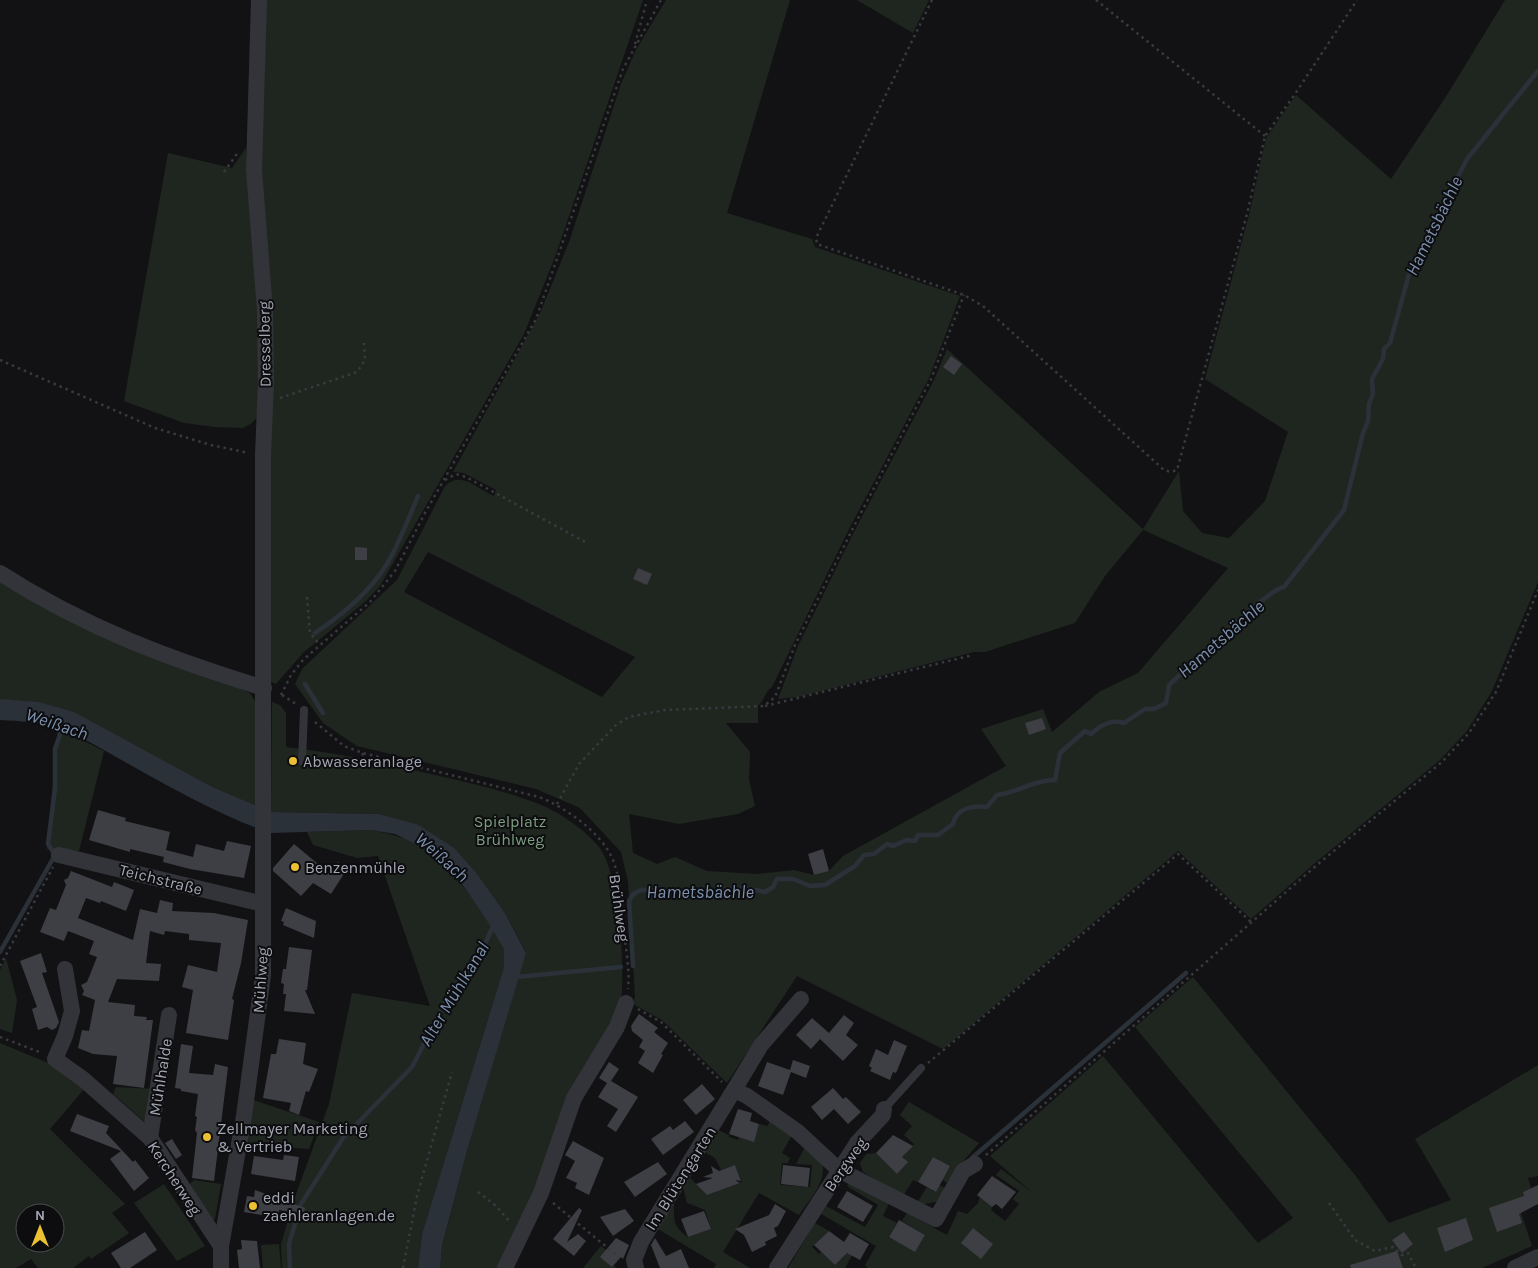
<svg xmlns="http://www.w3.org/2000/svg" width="1538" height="1268" font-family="Karla,sans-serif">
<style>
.green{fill:#1f2620;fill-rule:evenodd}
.water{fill:#2b3139}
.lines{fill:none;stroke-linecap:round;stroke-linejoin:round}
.stream{stroke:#2b3139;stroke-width:4.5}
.building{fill:#3e3f44}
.path{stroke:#393a40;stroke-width:2.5;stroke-dasharray:2.5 4;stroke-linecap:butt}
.lane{stroke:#333439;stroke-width:8}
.street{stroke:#333439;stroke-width:16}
.poi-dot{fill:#ebc133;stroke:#0d0d0f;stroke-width:2}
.labels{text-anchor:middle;stroke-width:4;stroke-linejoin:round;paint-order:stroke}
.street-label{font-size:16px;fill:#a4a7b4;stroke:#0d0d0f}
.poi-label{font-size:16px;fill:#a4a7b4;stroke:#0d0d0f;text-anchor:start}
.park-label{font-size:16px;fill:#7c9e81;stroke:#0d0d0f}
.water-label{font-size:18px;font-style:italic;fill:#7c91ae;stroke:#0d0d0f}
</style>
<rect width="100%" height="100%" fill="#121214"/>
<!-- green -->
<g class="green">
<path d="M263,0H643L555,257L524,334L380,586L366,601L303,653L276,684L271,682L260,170Z"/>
<path d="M666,0H790L727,213L812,239L815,247L960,296L929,378L849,529L772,687C765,691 765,700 758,706V723H726L750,752L749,779L755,806L738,814L679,824L629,814L633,853L657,864L675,857L707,871L758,874L794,870L814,875L829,871L843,856L1006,766L981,729L1043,709L1052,732L1099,692L1138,673L1228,568L1143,530L1105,576L1075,623L985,652H974L798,697L778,699L798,646L854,532L934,380L947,349L1143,529L1179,471L1183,511L1202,533L1229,538L1265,501L1288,432L1205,379L1249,215L1266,138L1296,95L1391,179L1447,95L1505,0H1538V582L1491,693L1466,732L1440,760L1315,863L1251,919L1178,851L943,1049L797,976L727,1083L662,1020L633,1004L635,997L628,881L621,852L580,808L536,789L357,746L323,723L295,684L302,669L397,580L445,486C461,470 477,489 494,496L496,490L464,473L453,472L541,311L569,242L621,84L636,50ZM428,552L635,657L602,697L404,592Z"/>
<path d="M857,0H929L913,33Z"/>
<path d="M246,148L259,310L260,414L252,423L243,428L215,427L184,423L124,401L168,153L232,168Z"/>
<path d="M0,580L250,693L256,703V807L0,699Z"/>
<path d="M272,702L280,705L286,713V747C336,753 385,763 435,775C470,783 507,791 541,805C561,813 585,830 599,847C620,874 625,968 621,1002L500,1268H440L442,1247L467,1151L526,952L505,913L478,875L417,824L379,814L271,812Z"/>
<path d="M58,728L104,751L79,851L47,849Z"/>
<path d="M371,830C392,834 414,840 432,852C449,864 496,928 504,948C506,953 504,962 504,967L422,1234L418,1268H282L281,1244L296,1194L329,1104L352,993L430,1006L378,856L357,858L313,845L307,832Z"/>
<path d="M6,958L17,1000L12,1033L0,1029V970Z"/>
<path d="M1193,977L1355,1175L1389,1223L1451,1200L1415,1139L1538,1065V1176L1528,1178L1531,1188L1523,1192L1525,1198L1517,1201L1532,1246L1482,1268H868L865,1265L876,1246L821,1214L826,1206L865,1227L878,1205L847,1186L850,1181L889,1203L883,1216L897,1223L889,1237L915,1251L925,1235L902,1221L907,1213L947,1235L958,1211L967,1214L978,1203L980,1197L992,1207L991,1210L1005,1221L1019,1204L1013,1199L1019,1191L996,1175L1001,1169L1033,1193L990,1156L1103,1056L1258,1243L1293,1218L1135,1027Z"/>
<path d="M0,1043L53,1065L85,1088L50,1129L125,1204L112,1213L129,1233L91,1259L89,1256L73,1268H38L31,1259L16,1268H0ZM25,1213H55V1243H25Z"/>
<path d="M116,1087L156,1089L145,1122L113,1094Z"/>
<path d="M253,1100L319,1122L309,1149L246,1145Z"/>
<path d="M909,1102L979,1143L959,1166L950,1184L942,1180L950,1166L933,1157L918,1182L913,1180L903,1196L863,1172L860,1163L866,1154L876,1153L897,1174L907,1163L902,1157L914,1144L904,1135L912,1126L900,1115Z"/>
<path d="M770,1119L792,1135L782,1153L790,1158L788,1163H782L780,1185L810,1187L812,1165L796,1164L806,1145C811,1151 820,1158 822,1164C828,1180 807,1203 799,1215L759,1193L723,1252L750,1268H714L716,1264L658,1229L674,1202C674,1220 672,1226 688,1237L711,1229L705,1210L687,1203L683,1187L689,1177L707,1195L742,1182L735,1165L721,1170L715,1158L705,1152L718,1130L729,1135V1137L738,1140L739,1137L753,1141L759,1124L768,1126Z"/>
<path d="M194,1180L221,1184L215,1219L213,1220L189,1185Z"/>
<path d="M164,1184L205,1246L177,1261L134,1203Z"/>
<path d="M939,1185L947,1189L940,1201L921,1205L917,1203L927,1187L935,1192Z"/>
<path d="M815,1223L829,1231L812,1247L819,1254L821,1252L835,1265L851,1249L854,1252L845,1268H788Z"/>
<path d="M279,1244L281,1268H263L261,1245Z"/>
<path d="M601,1246L606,1250L612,1267L613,1265L617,1268H583Z"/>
</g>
<!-- water -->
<path class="water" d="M0,699L38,702L74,712L212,787L271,812L379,814L417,824L454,848L478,875L505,913L526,953L467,1151L442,1246L440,1268H418L422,1234L504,967V949L488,922L465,888L442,860L432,852L395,834L371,830L271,833C223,817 179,792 134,767C110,754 86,738 60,729C41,722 20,721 0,720Z"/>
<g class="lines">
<!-- stream -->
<g class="stream">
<path d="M315,633C345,613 377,586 393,553C402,535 410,515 418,496"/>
<path d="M305,684L323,713"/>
<path d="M0,952L55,855L48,844L55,788V749L63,726"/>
<path d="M633,966L629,901C637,881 662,894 677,893C686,892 693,892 701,889L708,893C725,888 748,887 765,892L773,887L777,879H793L810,886L825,885L855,866L864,855L874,854L887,844L893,846L907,840L915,841L918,835H938L953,824C956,808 974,805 987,807L997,795C1017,793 1033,780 1055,780L1060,753L1085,731L1091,734C1101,725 1111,719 1124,723L1145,709H1154L1166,703L1169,685L1253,607C1262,602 1275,588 1284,587L1344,510L1363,433L1368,421L1369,404L1373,394L1372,379L1383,359L1384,349L1390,343L1410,271L1467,159L1538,71"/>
<path d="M516,977L621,967"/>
<path d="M972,1158L1186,973"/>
<path d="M290,1268L289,1244L301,1204L343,1138L412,1067L453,988L478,960L494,924"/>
</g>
</g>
<!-- building -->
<g class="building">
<path d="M951,356L962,364L954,375L943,367Z"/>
<path d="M355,547L367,548V560H355Z"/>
<path d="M638,568L652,574L647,585L633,579Z"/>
<path d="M1042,718L1046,729L1029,735L1025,723Z"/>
<path d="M98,810L126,818L125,821L170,832L166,850L193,857L196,844L224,851L227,841L251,846L244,878L190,869L163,862L164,857L130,849V852L89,840Z"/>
<path d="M294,844L330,874L338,862L347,869L331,894L313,883L301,896L273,871V868Z"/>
<path d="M823,849L829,871L814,875L808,854Z"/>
<path d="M71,871L112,887L114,882L134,890L126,911L101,901L100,903L86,898L78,918L133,940L140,909L157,913L160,900L173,903L172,911L214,913L248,920L241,963L232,999L234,1000L228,1040L186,1033L193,990L182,987L188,965L217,972L221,943L189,940V934L165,931L164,935L150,931L146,963L161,964L159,981L117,979L108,1002L135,1005L134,1016L147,1017L146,1020H153L144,1088L113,1084L117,1056L93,1054L78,1048L82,1030L89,1031L95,1000L82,995L84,991L81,985L87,982L97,957L89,954L94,941L68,931L64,941L40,932L50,908L56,910L66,885L64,880L68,878Z"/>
<path d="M286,908L316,921L314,938L283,925L284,922L281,921Z"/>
<path d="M289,947L312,950L307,990H305L315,1014L284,1011L286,994H283L284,984L281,983L283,969H286Z"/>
<path d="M41,953L47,972L42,973L59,1022L56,1028L52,1030L47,1027L38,1030L32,1009L37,1007L20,961Z"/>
<path d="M639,1014L658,1028L654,1032L668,1043L661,1054L663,1055L653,1073L638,1063L645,1051L639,1047L643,1040L632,1031L631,1026Z"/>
<path d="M844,1015L854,1023L846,1035L858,1045L843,1061L820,1039L811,1049L796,1035L812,1018L829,1033Z"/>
<path d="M279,1039L306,1043L303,1064L318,1069L309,1092L306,1091L299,1115L289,1111L291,1103L263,1098L271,1054H276Z"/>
<path d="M894,1040L907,1046L896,1073L893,1072L890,1080L870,1071L872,1068L869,1066L876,1049L888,1055Z"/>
<path d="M181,1044L193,1046L189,1073L213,1075L215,1064L228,1067L214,1181L192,1178L197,1133L195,1130L197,1117L195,1116L198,1094L181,1091V1089L175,1088Z"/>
<path d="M793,1060L810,1066L806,1078L791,1072L783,1095L758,1086L767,1062L790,1070Z"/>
<path d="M609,1062L619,1069L611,1081L638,1097L616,1132L607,1126L618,1109L598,1097L607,1083L599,1078Z"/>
<path d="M702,1084L715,1099L696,1115L683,1100Z"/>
<path d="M833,1088L843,1099L846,1097L861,1112L848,1124L834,1109L822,1120L811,1107Z"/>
<path d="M738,1109L752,1113L750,1121L759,1124L754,1142L729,1134Z"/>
<path d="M77,1114L109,1126L106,1133L133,1162L135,1160L149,1178L134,1191L110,1159L121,1151L70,1131Z"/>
<path d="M685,1121L694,1132L663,1155L651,1139L670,1126L673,1130Z"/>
<path d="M893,1135L913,1146L902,1157L908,1162L897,1174L876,1153Z"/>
<path d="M172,1139L182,1155L176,1159L165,1143Z"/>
<path d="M573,1141L604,1158L589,1195L575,1188L577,1183L566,1178L575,1161L565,1155Z"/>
<path d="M284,1155L299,1157L295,1181L251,1174L254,1156L283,1160Z"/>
<path d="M933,1157L950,1166L936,1192L918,1182Z"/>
<path d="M658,1162L667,1174L635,1197L624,1182Z"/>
<path d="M735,1165L741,1181L735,1180L740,1183L707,1195L696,1184L713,1178L703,1177L713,1173L711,1166L719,1171Z"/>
<path d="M783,1165L810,1168L808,1187L781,1184Z"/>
<path d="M992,1176L1016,1192L1002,1209L996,1204L992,1207L977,1195Z"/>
<path d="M1538,1185V1204L1519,1214L1522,1223L1497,1232L1489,1208L1524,1196L1523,1192Z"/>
<path d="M255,1190L305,1208L304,1214L279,1210L278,1216L273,1217L244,1212L247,1196L254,1197Z"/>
<path d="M847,1191L873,1206L863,1222L837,1207Z"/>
<path d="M775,1204L786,1211L778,1226L774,1228L777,1236L765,1242L766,1245L752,1252L744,1235L735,1229L769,1215Z"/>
<path d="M579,1208L582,1210L567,1242L578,1234L586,1241L574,1256L553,1239Z"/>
<path d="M625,1209L634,1221L613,1236L600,1217Z"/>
<path d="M704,1211L711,1229L688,1237L681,1219Z"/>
<path d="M1466,1218L1473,1240L1445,1252L1437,1228Z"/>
<path d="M899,1220L925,1235L915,1252L889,1237Z"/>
<path d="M973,1228L993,1244L981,1259L961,1243Z"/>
<path d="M829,1231L844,1242L850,1233L869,1244L860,1260L847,1253L835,1265L814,1245Z"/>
<path d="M145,1232L157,1250L130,1268H121L111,1253Z"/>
<path d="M1404,1232L1413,1244L1402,1253L1392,1240Z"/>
<path d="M616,1238L629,1245L623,1259L621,1257L612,1267L600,1257Z"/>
<path d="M655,1238L666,1256L681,1249L689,1268H660L651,1245Z"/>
<path d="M241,1240L257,1241L260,1268H239L237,1250L242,1249Z"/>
<path d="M1397,1251L1403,1268H1351L1350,1265Z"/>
</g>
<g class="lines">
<!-- path -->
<g class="path">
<path d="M932,0L816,238L817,244L964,295L983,306L1164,470L1171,472L1177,470L1247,214L1265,136L1295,94L1357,0"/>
<path d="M1096,0L1265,136"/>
<path d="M635,44L647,0"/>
<path d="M224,172L239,151"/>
<path d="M0,360L155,428L211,445L249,453"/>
<path d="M280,398L357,372L365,360L364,343"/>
<path d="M445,480L456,474L466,477L587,543"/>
<path d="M307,597L310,633L320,645"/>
<path d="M281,695L291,675L303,660L370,602L395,571L426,511L536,319L623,69L661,0"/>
<path d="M282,695L296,704"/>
<path d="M765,706L973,655"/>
<path d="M315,722L344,746L363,753L539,797C565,807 602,833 613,860C622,884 622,908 624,932C626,950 630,971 628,989"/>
<path d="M363,768L361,761L363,753"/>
<path d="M557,804L579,764L616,725L629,717L665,710L764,706L775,697L795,645L852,530L931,379L964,295"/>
<path d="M0,966L53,867"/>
<path d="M638,1009L661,1022L722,1082"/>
<path d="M0,1037L42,1053"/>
<path d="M928,1063L1178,854L1251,922"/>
<path d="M986,1155L1318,864L1442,762L1469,733L1496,692L1538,590"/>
<path d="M478,1192L496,1206L510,1222"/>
<path d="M553,1203L620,1258"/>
<path d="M1329,1203L1355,1240L1375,1251L1393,1247L1402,1255L1408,1253L1416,1268"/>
<path d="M403,1268L417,1196L452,1072"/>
</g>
<!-- lane -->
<g class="lane">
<path d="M302,761L304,710"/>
<path d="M884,1109L921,1068"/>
</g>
<!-- street -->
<g class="street">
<path d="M0,573C84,627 169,659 264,688"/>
<path d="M59,855L263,904"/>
<path d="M65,969L72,1011L65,1036L55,1059L83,1079L150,1138L221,1246"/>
<path d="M734,1090L761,1045L801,999"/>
<path d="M150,1138L169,1015"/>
<path d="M221,1268V1246L244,1116L263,975V455L266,382L265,311L254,170L259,0"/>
<path d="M505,1268L541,1193L574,1098L617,1027L626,1003"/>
<path d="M636,1268L634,1260L641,1242L734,1090L747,1096L798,1132L839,1170L936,1219L963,1171L975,1164"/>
<path d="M777,1268L857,1143L883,1115L884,1109"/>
<path d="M1515,1268L1538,1257"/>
</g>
</g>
<!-- markers -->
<g class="poi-dot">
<circle cx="293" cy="761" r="5"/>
<circle cx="295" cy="867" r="5"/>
<circle cx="207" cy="1137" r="5"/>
<circle cx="253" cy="1206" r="5"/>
</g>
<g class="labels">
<!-- street labels -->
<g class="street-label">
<text transform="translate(264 344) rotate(-91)" y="6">Dresselberg</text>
<text transform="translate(161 879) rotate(14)" y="6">Teichstraße</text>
<text transform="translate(620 908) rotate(82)" y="6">Brühlweg</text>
<text transform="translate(260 980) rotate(-86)" y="6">Mühlweg</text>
<text transform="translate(160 1077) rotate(-81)" y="6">Mühlhalde</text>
<text transform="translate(845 1164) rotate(-55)" y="6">Bergweg</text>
<text transform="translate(175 1178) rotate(57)" y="6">Kercherweg</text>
<text transform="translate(680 1178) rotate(-58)" y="6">Im Blütengarten</text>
</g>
<!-- poi labels -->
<g class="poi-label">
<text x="303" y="767">Abwasseranlage</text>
<text x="305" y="873">Benzenmühle</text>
<text x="217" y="1134">Zellmayer Marketing<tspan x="217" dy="18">&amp; Vertrieb</tspan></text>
<text x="263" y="1203">eddi<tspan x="263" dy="18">zaehleranlagen.de</tspan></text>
</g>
<!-- park labels -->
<g class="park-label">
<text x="510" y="827">Spielplatz<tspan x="510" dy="18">Brühlweg</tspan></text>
</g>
<!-- water labels -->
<g class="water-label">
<text transform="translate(1434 226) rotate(-64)" y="6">Hametsbächle</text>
<text transform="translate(1221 639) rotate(-41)" y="6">Hametsbächle</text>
<text transform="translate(57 724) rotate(19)" y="6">Weißach</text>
<text transform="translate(442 857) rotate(42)" y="6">Weißach</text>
<text x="700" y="898">Hametsbächle</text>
<text transform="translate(454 994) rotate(-59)" y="6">Alter Mühlkanal</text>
</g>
</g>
<!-- north arrow -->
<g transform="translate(40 1228)"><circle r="24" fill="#0d0d0f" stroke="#494b51"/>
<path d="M0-4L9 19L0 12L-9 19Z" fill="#ebc133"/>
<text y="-8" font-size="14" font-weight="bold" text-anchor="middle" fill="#a4a7b4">N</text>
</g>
</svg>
